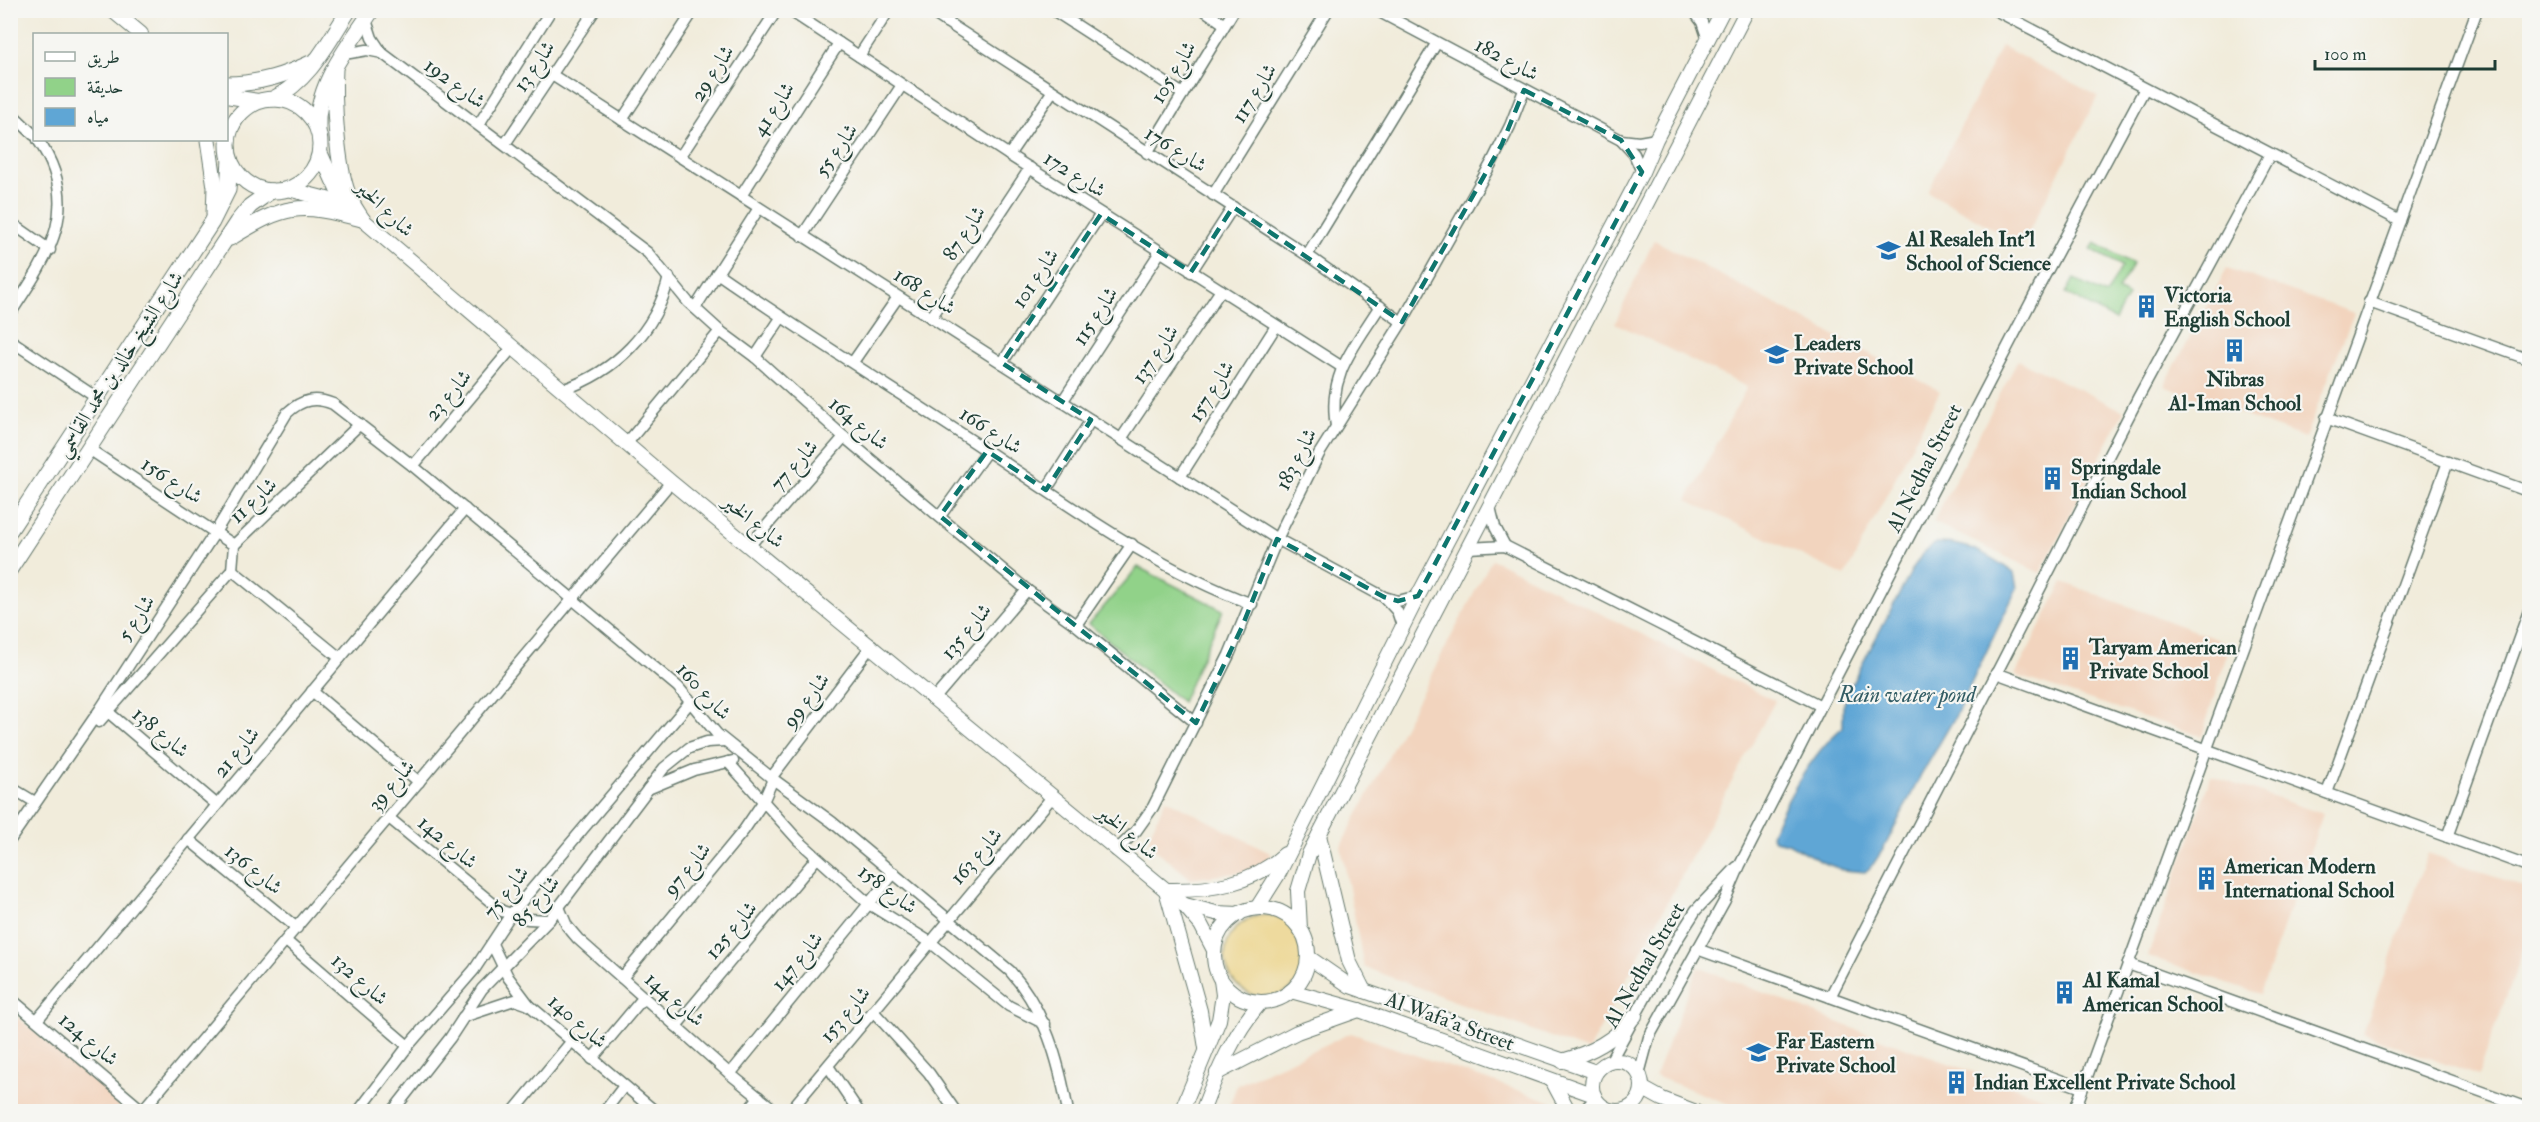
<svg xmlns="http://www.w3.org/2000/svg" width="2540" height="1122" font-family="'IM FELL Double Pica',Amiri,serif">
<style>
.built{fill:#f2d4be}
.green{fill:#91d289;stroke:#58885e;stroke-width:1.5}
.sand{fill:#eeda9e;stroke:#868c69;stroke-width:1.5}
.water{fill:#5fa6d5;stroke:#3f7284;stroke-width:1.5}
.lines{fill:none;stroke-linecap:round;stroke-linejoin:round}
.minor-casing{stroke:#687a6e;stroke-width:13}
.tertiary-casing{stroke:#687a6e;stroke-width:16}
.secondary-casing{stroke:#687a6e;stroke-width:17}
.minor{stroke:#fff;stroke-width:10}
.tertiary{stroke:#fff;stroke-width:14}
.secondary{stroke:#fff;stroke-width:15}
.marked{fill:none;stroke:#0f766e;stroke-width:4.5;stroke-dasharray:12 8;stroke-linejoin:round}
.labels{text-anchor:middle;stroke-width:4.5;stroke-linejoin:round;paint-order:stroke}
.street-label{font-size:21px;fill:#1f3d34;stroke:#f6f6f2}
.poi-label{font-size:21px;font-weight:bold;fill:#1f3d34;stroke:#f6f6f2;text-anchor:start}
.water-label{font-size:22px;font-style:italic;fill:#325c64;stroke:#f6f6f2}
</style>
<rect width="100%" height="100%" fill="#f6f6f2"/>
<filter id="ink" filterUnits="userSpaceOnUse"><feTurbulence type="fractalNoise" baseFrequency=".0167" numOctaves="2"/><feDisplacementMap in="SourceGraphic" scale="12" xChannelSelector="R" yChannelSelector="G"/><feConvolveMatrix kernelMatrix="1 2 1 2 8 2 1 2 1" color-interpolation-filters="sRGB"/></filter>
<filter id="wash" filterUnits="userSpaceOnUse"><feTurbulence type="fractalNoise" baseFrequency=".008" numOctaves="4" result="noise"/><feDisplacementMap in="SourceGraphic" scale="24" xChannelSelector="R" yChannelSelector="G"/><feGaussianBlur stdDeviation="1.35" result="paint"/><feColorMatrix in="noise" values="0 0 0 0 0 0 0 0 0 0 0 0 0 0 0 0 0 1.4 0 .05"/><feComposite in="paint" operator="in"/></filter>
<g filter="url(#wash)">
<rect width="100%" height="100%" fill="#f1ecdb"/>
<!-- built -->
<g class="built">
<path d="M2001,46L2098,96L2022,245L1928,192Z"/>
<path d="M1654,240L1940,391L1845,576L1687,500L1747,387L1615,323Z"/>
<path d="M2227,268L2354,313L2305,438L2164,386Z"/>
<path d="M2018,360L2124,411L2040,573L1933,522Z"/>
<path d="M1492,559L1775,701L1588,1051L1364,967L1341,846Z"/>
<path d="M2063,582L2230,644L2202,736L2015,675Z"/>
<path d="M2211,776L2323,814L2260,994L2148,956Z"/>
<path d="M1166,799L1272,854L1258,870L1191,879L1151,846L1149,836Z"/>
<path d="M2428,853L2529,889V934L2478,1076L2363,1034Z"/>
<path d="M1698,967L1860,1031L2064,1105L2062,1111H1747L1655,1076Z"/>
<path d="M11,1012L122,1105L117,1111H11Z"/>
<path d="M1351,1033L1555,1103L1562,1111L1227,1112L1237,1085Z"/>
</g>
<!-- green -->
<g class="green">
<path d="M2095,243L2133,264L2118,290L2128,296L2115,320L2066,293L2074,279L2106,295L2122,266L2091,249Z"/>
<path d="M1138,567L1223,610L1182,702L1089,624Z"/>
</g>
<!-- sand -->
<circle class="sand" cx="1266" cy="956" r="41"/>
<!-- water -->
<path class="water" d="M1936,543C1968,542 1989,555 2014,573L2017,588L1955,717L1920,777L1884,848L1872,866L1865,872L1843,870L1822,862L1788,843L1774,840L1771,836L1772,832C1789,795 1812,753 1843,727V707L1849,689L1913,568L1923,553Z"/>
</g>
<g filter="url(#ink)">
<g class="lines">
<defs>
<g id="minor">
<path d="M789,10L1009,155L1342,367"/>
<path d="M928,10L1307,255L1402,322"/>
<path d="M1053,10L1183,94"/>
<path d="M1204,10L1224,24"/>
<path d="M1376,10L1621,140L1634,154L1642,172"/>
<path d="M1693,10L1702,22L1708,40"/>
<path d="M1698,10H1716"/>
<path d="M1995,10L2400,221"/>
<path d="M366,20L372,38L382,53L648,253L688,302L720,331L755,357L844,437L1027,590L1076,625L1196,723"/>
<path d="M946,22L953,10"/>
<path d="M344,54L367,50L382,53"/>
<path d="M859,56L889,10"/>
<path d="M552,75L1277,539L1384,597L1398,601L1418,596"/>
<path d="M10,112L34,135"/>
<path d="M622,120L694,10"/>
<path d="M479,124L551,10"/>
<path d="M1621,140L1639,142L1656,139"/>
<path d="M505,144L595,10"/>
<path d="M1147,153L1234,10"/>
<path d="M1009,155L1052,92"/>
<path d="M680,157L777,10"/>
<path d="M1213,195L1328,10"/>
<path d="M741,196L839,43"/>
<path d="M10,222L50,250"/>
<path d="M802,236L902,85"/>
<path d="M1307,255L1436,44"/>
<path d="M1191,272L1233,207"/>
<path d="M717,273C803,333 892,388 980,446C1067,504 1154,568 1252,604"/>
<path d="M2369,302L2530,360"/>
<path d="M695,308L759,208"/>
<path d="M10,314C48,257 84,206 38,140"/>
<path d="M931,318L1030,168"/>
<path d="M10,340L97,398"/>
<path d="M755,357L781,318"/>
<path d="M853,362L898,297"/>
<path d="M1002,363L1101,214"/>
<path d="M562,390C615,372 656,332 669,277"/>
<path d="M1062,402L1160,252"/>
<path d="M2326,418L2530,492"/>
<path d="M1336,426C1327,375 1355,346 1380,306"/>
<path d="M1121,439L1221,290"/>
<path d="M627,443L720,331"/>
<path d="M89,449L234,545"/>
<path d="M413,466L512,348"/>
<path d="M1180,477L1276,326"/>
<path d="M1046,490L1091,420"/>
<path d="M1490,507L1495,527L1505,546"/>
<path d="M940,516L987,451"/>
<path d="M750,545L844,437"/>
<path d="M1468,548L1505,546L1821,706"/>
<path d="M232,570L340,658"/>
<path d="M1384,597L1397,611L1403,629"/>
<path d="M1076,625L1132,544"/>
<path d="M1996,673L2530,867"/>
<path d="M312,691L419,782"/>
<path d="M935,698L1027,590"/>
<path d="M108,712L216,804"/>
<path d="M99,722L232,570L234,545L360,424"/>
<path d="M728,762L798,840L869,904L930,942L1009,1006L1045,1024"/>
<path d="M771,778L872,645"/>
<path d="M10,787L35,802"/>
<path d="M648,789L694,770L733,761"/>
<path d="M2327,793L2448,462"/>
<path d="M389,818L502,911L528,919L549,920"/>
<path d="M2447,837L2530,608"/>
<path d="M188,839L297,928"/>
<path d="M10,840L101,708L216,531L287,413C302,399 315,397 333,404L413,466L678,687L717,734L773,779L832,822L1010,971C1045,1010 1059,1061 1068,1112"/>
<path d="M1116,851L1136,831L1153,807L1229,655L1277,539L1319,454L1402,322L1492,162L1510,126L1524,90"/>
<path d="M559,907L567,926L578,939L730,1074L777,1112"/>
<path d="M286,941L408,1046"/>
<path d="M492,944L508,977L529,1005L656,1112"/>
<path d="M1697,949L2082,1088"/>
<path d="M2128,964L2530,1109"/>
<path d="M622,978L744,830L763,802L773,779"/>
<path d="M1830,997L2138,398L2270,154"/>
<path d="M10,998L142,1110"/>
<path d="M873,1011L929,1073L956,1112"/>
<path d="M463,1017L508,1002L515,1000L529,1005"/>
<path d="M37,1020L465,509"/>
<path d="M676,1026L816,859"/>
<path d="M592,1059L644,997"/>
<path d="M1610,1062L1677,940L1696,910L1737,867"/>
<path d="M828,1066L859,1112"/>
<path d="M730,1074L894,873"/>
<path d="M1639,1074L1649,1037L1725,900L1740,865L1821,706L2045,275L2144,90"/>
<path d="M141,1112L671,482"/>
<path d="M358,1112L408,1046L474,970L511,914L691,701"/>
<path d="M392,1112L450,1038L482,989L549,920L664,768L689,748L707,742L725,741"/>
<path d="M513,1112L572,1041"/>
<path d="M604,1112L624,1086"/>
<path d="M747,1112L759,1097"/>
<path d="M789,1112L1053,796"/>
<path d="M1582,1112L1595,1099"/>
<path d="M1599,1112L1606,1108"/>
<path d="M2074,1112L2477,10"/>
</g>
<g id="tertiary">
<path d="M112,10L141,34"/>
<path d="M226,96L258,101"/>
<path d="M226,135L228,140"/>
<path d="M320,152L338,192L362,219L671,482L1183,904L1201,925L1214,950"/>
<path d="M288,189L327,199L350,212"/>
<path d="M1319,835L1349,961L1364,991"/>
<path d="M1185,905L1216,913L1239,914"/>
<path d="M1257,908L1279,873L1418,596L1642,172L1656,139L1723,10"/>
<circle cx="1261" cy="955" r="47"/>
<path d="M1300,929L1298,891L1309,854L1747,10"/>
<path d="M1308,957L1350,986L1596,1072"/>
<path d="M1291,991L1359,1010L1594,1095"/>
<path d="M1206,1048L1200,1011L1166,890C1210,891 1252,884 1285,854"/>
<path d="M1562,1061C1593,1052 1614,1040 1635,1016"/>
<circle cx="1617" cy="1086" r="25"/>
<path d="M1217,1073L1297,1032L1359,1010"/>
<path d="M1553,1082L1569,1112"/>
<path d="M1642,1088L1662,1099L1696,1112"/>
<path d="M1181,1112L1219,1020L1223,995L1221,980"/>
<path d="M1202,1112C1217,1072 1233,1034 1261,1002"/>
</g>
<g id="secondary">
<path d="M335,69C333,101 337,165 348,194C351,203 357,211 362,219"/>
<path d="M226,84C259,84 286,75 315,61"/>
<circle cx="274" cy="145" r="46"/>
<path d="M273,99C310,80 327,44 349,10"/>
<path d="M318,128C315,84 350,45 372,10"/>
<path d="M208,140L215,187L214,214"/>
<path d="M230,238C286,204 298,202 362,219"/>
<path d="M10,530L212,222L228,190L230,159"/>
<path d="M10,569L237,222L250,206L271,191"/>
</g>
</defs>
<!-- minor casing -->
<use href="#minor" class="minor-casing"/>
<!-- tertiary casing -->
<use href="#tertiary" class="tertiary-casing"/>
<!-- secondary casing -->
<use href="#secondary" class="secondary-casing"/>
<!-- minor -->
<use href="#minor" class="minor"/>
<!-- tertiary -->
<use href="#tertiary" class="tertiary"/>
<!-- secondary -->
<use href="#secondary" class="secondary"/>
</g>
</g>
<!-- marked area -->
<path class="marked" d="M1524,90L1621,140L1642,172L1418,596L1398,601L1384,597L1277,539L1242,627L1196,723L940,516L987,451L1046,490L1091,420L1002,363L1101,214L1191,272L1233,207L1402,322L1502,144Z"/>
<!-- icons -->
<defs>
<symbol id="school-bare" viewBox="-9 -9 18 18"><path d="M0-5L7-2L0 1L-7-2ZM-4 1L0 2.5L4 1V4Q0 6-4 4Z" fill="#1f6fb2" stroke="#f6f6f2" stroke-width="2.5" paint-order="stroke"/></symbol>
<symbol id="building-bare" viewBox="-9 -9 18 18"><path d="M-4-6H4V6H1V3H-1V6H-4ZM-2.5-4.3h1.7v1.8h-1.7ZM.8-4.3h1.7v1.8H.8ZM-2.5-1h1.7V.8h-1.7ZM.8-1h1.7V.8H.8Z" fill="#1f6fb2" stroke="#f6f6f2" stroke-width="2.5" paint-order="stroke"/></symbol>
</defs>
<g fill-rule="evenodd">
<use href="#school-bare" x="1872" y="234" width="33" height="33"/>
<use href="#building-bare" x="2130" y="290" width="33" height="33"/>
<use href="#building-bare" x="2218" y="334" width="33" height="33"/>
<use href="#school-bare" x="1760" y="338" width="33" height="33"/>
<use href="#building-bare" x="2036" y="462" width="33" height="33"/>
<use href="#building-bare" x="2054" y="642" width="33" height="33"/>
<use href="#building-bare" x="2190" y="862" width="33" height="33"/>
<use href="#building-bare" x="2048" y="976" width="33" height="33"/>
<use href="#school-bare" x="1742" y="1036" width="33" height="33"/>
<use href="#building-bare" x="1940" y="1066" width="33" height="33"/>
</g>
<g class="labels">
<!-- street labels -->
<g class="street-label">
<text transform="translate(1507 59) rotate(28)" y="7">شارع 182</text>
<text transform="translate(534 66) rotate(-56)" y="7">شارع 13</text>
<text transform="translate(1173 72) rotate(-59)" y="7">شارع 105</text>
<text transform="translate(712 73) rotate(-57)" y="7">شارع 29</text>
<text transform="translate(455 83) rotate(36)" y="7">شارع 192</text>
<text transform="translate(1254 93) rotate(-58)" y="7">شارع 117</text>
<text transform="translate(773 109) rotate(-57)" y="7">شارع 41</text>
<text transform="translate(1176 149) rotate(32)" y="7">شارع 176</text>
<text transform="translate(836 150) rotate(-56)" y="7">شارع 55</text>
<text transform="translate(1075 174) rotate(32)" y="7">شارع 172</text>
<text transform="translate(385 208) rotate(44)" y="7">شارع الخير</text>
<text transform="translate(964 233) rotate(-57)" y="7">شارع 87</text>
<text transform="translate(1035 278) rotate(-56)" y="7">شارع 101</text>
<text transform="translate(925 291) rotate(33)" y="7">شارع 168</text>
<text transform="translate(1095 316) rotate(-57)" y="7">شارع 115</text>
<text transform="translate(1155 354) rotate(-56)" y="7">شارع 137</text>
<text transform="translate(119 364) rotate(-57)" y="7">شارع الشيخ خالد بن محمد القاسمي</text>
<text transform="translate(1211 391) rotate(-58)" y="7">شارع 157</text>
<text transform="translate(448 395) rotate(-50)" y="7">شارع 23</text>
<text transform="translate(859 423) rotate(40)" y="7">شارع 164</text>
<text transform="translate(991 430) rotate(33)" y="7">شارع 166</text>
<text transform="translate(1296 459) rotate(-63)" y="7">شارع 183</text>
<text transform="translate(794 465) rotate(-49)" y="7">شارع 77</text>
<text transform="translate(1924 468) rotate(-63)" y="7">Al Nedhal Street</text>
<text transform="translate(172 480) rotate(33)" y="7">شارع 156</text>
<text transform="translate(253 500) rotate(-43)" y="7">شارع 11</text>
<text transform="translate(754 521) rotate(39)" y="7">شارع الخير</text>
<text transform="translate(136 618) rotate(-57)" y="7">شارع 5</text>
<text transform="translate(966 631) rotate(-50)" y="7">شارع 135</text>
<text transform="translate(704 691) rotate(47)" y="7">شارع 160</text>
<text transform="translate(806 700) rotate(-53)" y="7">شارع 99</text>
<text transform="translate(161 732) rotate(40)" y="7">شارع 138</text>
<text transform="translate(236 752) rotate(-50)" y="7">شارع 21</text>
<text transform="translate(391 785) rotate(-50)" y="7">شارع 39</text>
<text transform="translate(1128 832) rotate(40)" y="7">شارع الخير</text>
<text transform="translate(448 842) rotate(40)" y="7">شارع 142</text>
<text transform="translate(976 856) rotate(-49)" y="7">شارع 163</text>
<text transform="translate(254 869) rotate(39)" y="7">شارع 136</text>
<text transform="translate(687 869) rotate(-51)" y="7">شارع 97</text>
<text transform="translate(888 889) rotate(37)" y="7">شارع 158</text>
<text transform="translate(506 892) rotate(-53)" y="7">شارع 75</text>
<text transform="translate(536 901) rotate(-50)" y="7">شارع 85</text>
<text transform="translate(731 930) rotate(-50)" y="7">شارع 125</text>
<text transform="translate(797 961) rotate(-51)" y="7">شارع 147</text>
<text transform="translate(1644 965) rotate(-60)" y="7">Al Nedhal Street</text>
<text transform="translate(360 979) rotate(41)" y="7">شارع 132</text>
<text transform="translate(675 999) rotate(41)" y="7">شارع 144</text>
<text transform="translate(845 1014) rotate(-50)" y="7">شارع 153</text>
<text transform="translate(578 1021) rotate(41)" y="7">شارع 140</text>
<text transform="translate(1450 1021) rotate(20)" y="7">Al Wafa'a Street</text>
<text transform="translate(89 1039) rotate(40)" y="7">شارع 124</text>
</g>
<!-- poi labels -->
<g class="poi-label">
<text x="1906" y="246">Al Resaleh Int'l<tspan x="1906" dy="24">School of Science</tspan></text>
<text x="2164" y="302">Victoria<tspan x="2164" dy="24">English School</tspan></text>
<text x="1794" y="350">Leaders<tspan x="1794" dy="24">Private School</tspan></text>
<text x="2235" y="386" text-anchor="middle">Nibras<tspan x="2235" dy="24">Al-Iman School</tspan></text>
<text x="2071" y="474">Springdale<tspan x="2071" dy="24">Indian School</tspan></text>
<text x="2089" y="654">Taryam American<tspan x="2089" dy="24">Private School</tspan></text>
<text x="2224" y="873">American Modern<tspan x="2224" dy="24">International School</tspan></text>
<text x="2083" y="987">Al Kamal<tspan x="2083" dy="24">American School</tspan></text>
<text x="1776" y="1048">Far Eastern<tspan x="1776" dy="24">Private School</tspan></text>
<text x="1974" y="1089">Indian Excellent Private School</text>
</g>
<!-- water labels -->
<g class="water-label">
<text x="1907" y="702">Rain water pond</text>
</g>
</g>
<!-- margin -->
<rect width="2540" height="1122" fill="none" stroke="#f6f6f2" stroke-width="36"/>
<!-- legend -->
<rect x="33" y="33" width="195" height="108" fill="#f6f6f2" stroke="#a0aca6" stroke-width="1.5"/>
<rect x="45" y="52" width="30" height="9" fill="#ffffff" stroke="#a0aca6" stroke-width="1.5"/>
<text x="87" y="63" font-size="18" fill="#1f3d34">طريق</text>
<rect x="45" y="78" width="30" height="18" fill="#91d289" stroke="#a0aca6" stroke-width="1.5"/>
<text x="87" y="93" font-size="18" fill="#1f3d34">حديقة</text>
<rect x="45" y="108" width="30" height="18" fill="#5fa6d5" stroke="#a0aca6" stroke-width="1.5"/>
<text x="87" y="123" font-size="18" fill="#1f3d34">مياه</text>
<!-- scale -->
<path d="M2315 60v9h180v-9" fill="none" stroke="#1f3d34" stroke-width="3"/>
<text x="2324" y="60" font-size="18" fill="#1f3d34" stroke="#f6f6f2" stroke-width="4.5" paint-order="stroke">100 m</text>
</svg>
